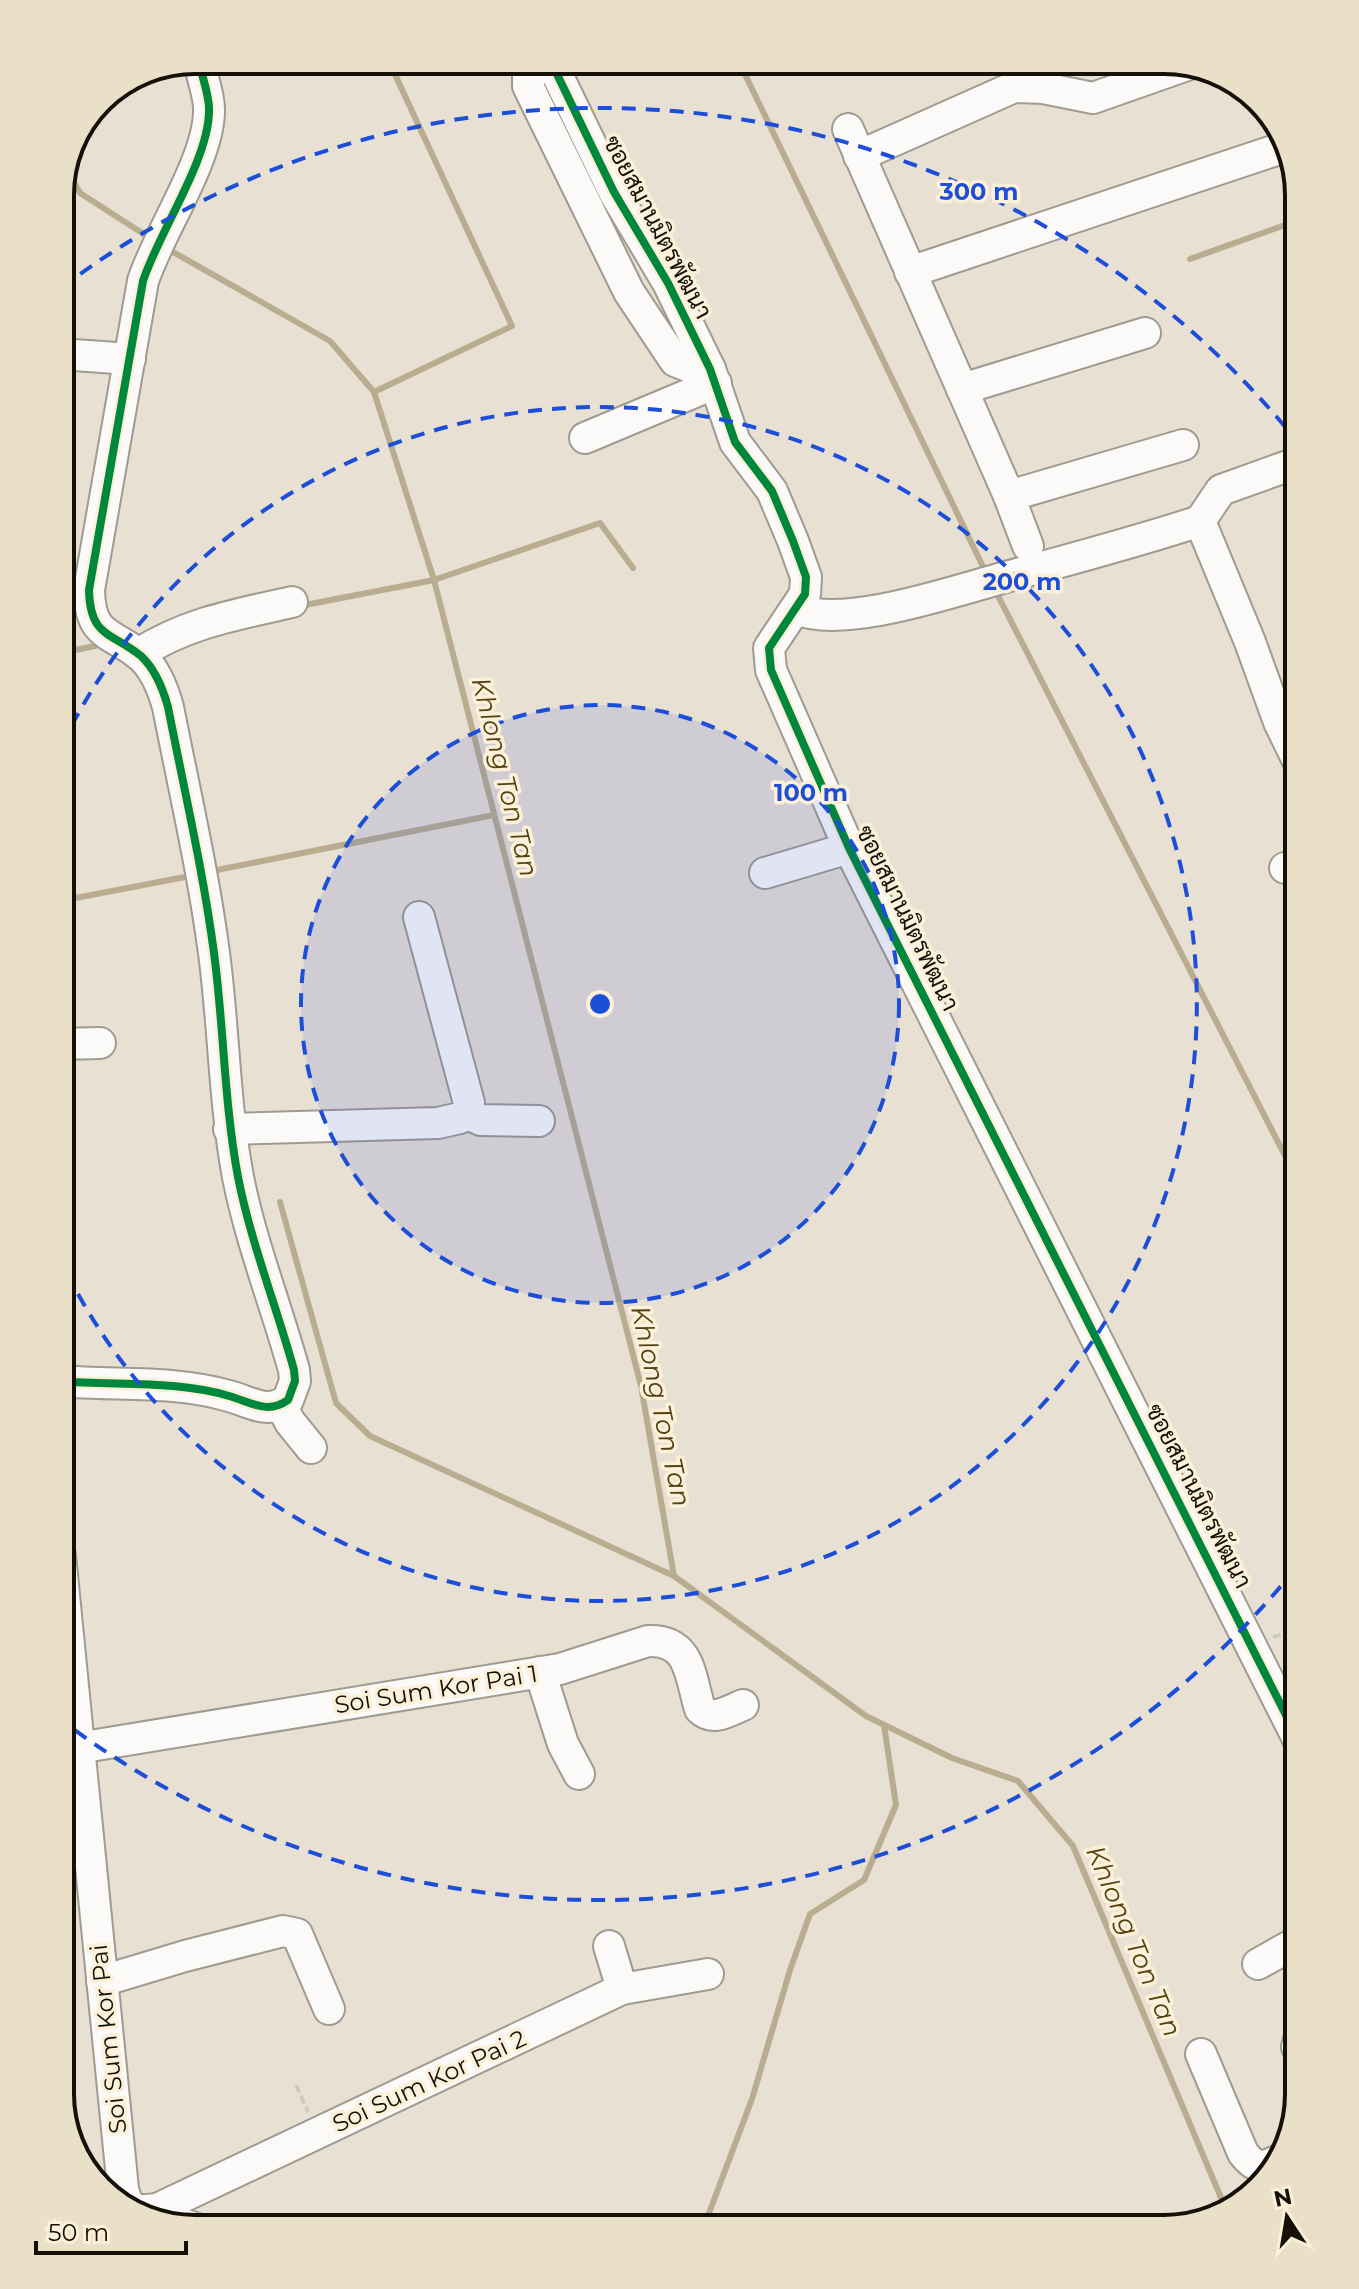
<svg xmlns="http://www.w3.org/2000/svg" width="1359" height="2289" font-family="Montserrat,Sarabun,sans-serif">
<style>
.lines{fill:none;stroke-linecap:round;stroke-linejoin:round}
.stream{stroke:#baac8f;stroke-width:6}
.minor-casing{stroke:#a09b90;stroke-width:34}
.path{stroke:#cccac5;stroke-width:4;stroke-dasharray:8 4;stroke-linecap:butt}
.minor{stroke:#fbfaf8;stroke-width:30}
.cycleway-casing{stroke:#fcf1d8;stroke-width:13}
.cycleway{stroke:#00873e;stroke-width:8}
.ring{fill:none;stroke:#1d4ed8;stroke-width:4;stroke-dasharray:14 10}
.labels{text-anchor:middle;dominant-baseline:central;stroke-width:7;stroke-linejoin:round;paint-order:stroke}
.street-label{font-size:24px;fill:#151109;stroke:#fcf1d8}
.water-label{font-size:26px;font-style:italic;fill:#544214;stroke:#fcf1d8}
.rim{fill:none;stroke:#151109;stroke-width:4}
.centre{fill:#1d4ed8;stroke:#fcf1d8;stroke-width:4}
.ring-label{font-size:24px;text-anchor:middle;font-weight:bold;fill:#1d4ed8;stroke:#fcf1d8;stroke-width:7;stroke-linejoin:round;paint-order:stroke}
</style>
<rect width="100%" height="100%" fill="#e7e0d3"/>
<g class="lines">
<g class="stream">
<polyline points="740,64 987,575"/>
<polyline points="392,68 512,326 374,392 434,580 641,1386 674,1576 866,1716 952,1758 1018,1781 1073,1846 1227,2212"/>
<polyline points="68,171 80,193 153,240"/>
<polyline points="166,248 330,341 374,392"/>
<polyline points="1190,259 1299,220"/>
<polyline points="994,588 1299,1183"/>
<polyline points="300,606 434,580 600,523 633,568"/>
<polyline points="60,653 95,646"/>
<polyline points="217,870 494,815"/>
<polyline points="60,901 185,877"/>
<polyline points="280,1202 336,1403 370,1436 674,1576"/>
<polyline points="703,2229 752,2099 790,1970 810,1914 864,1880 896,1805 884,1725"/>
</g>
<g class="minor-casing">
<g id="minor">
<polyline points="543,66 528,76 528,86 629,292 675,361 690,367 710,369"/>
<polyline points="553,66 614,192 668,283 710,369 735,442 772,491 793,541 806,577 805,594 769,648 771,670 849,848 1299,1741"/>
<polyline points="848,129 1009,496 1028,546"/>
<polyline points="859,156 1014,87 1043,88 1093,98 1187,65"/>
<polyline points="910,272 1288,146"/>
<polyline points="60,354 130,359"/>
<polyline points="962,389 1145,333"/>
<polyline points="585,438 716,383"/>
<polyline points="1009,496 1183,445"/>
<polyline points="1200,521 1221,490 1299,462"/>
<path d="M797,609C843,630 957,590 1006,577C1071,559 1136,542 1200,521L1250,642L1279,722L1299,763"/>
<path d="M138,654C189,622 235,615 292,602"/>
<polyline points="1285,868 1299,864"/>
<polyline points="765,873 849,848"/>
<polyline points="60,1044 100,1043"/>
<polyline points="467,1114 481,1120 539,1121"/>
<polyline points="229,1129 438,1123 460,1118 467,1114 469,1103 419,917"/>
<path d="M60,1381C117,1386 174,1380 229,1396C251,1402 267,1415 288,1400L295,1381L294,1370C276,1305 251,1243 238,1177C224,1102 224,1028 214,953C203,870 184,789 168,707C163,689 155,669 141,656C112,632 90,638 89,590L143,281C159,232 208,161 209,112C210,99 204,83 201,70"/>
<polyline points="281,1405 290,1422 311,1448"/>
<path d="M60,1555L123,2189C129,2212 135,2211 157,2209L622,1989L708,1974"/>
<polyline points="540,1672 563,1744 579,1774"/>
<path d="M78,1748L560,1669L648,1641C691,1639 690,1677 700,1709C713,1722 728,1711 743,1705"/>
<polyline points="609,1946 622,1989"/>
<polyline points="1258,1964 1299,1941"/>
<polyline points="102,1981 185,1956 283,1931 297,1934 329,2009"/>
<polyline points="1299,2051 1297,2047 1299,2039"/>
<path d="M1201,2054L1243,2153C1255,2169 1262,2168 1279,2160"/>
<polyline points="157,2209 169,2219 197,2229"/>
</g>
</g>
<g class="path">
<polyline points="1273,1637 1299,1629"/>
<polyline points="296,2085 308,2112"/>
</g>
<use href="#minor" class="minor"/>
<g class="cycleway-casing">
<g id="cycleway">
<polyline points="553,66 614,192 668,283 710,369 735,442 772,491 793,541 806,577 805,594 769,648 771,670 849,848 1299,1741"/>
<path d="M60,1381C117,1386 174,1380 229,1396C251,1402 267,1415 288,1400L295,1381L294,1370C276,1305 251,1243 238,1177C224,1102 224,1028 214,953C203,870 184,789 168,707C163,689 155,669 141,656C112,632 90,638 89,590L143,281C159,232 208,161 209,112C210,99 204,83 201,70"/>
</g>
</g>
<use href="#cycleway" class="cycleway"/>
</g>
<circle cx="600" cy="1004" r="299" fill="#1d4ed8" fill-opacity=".12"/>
<g class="ring">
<circle cx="600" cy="1004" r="299"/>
<path d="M61 747A597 597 0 1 1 61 1261"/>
<path d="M1296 1568A896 896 0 0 1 61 1720M61 288A896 896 0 0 1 1296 440"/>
</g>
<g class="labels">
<g class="street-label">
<text transform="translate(658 227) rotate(62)">ซอยสมานมิตรพัฒนา</text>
<text transform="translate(908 918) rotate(64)">ซอยสมานมิตรพัฒนา</text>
<text transform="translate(1199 1496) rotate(63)">ซอยสมานมิตรพัฒนา</text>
<text transform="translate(436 1689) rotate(-9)">Soi Sum Kor Pai 1</text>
<text transform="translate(108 2039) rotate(-96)">Soi Sum Kor Pai</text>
<text transform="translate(429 2081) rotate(-25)">Soi Sum Kor Pai 2</text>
</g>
<g class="water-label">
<text transform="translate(505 777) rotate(76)">Khlong Ton Tan</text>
<text transform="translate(661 1406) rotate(78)">Khlong Ton Tan</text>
<text transform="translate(1134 1941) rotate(67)">Khlong Ton Tan</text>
</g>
</g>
<path d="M0 0H1359V2289H0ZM195 74H1164A121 121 0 0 1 1285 195V2094A121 121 0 0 1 1164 2215H195A121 121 0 0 1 74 2094V195A121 121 0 0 1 195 74Z" fill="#eadfc7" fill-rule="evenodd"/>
<path class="rim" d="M195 74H1164A121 121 0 0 1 1285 195V2094A121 121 0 0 1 1164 2215H195A121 121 0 0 1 74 2094V195A121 121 0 0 1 195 74Z"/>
<circle cx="600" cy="1004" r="12" class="centre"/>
<g class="ring-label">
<text x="979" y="200">300 m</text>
<text x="1022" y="590">200 m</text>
<text x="811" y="801">100 m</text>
</g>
<g transform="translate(1287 2217) rotate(348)" stroke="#fcf1d8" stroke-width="6" paint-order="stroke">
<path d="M0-6L14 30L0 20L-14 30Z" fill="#151109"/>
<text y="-12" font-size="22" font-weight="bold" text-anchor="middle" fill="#151109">N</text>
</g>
<path d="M36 2241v12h150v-12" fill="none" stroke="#151109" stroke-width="4"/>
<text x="48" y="2241" font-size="24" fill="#151109" stroke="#fcf1d8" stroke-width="6" paint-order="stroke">50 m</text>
</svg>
